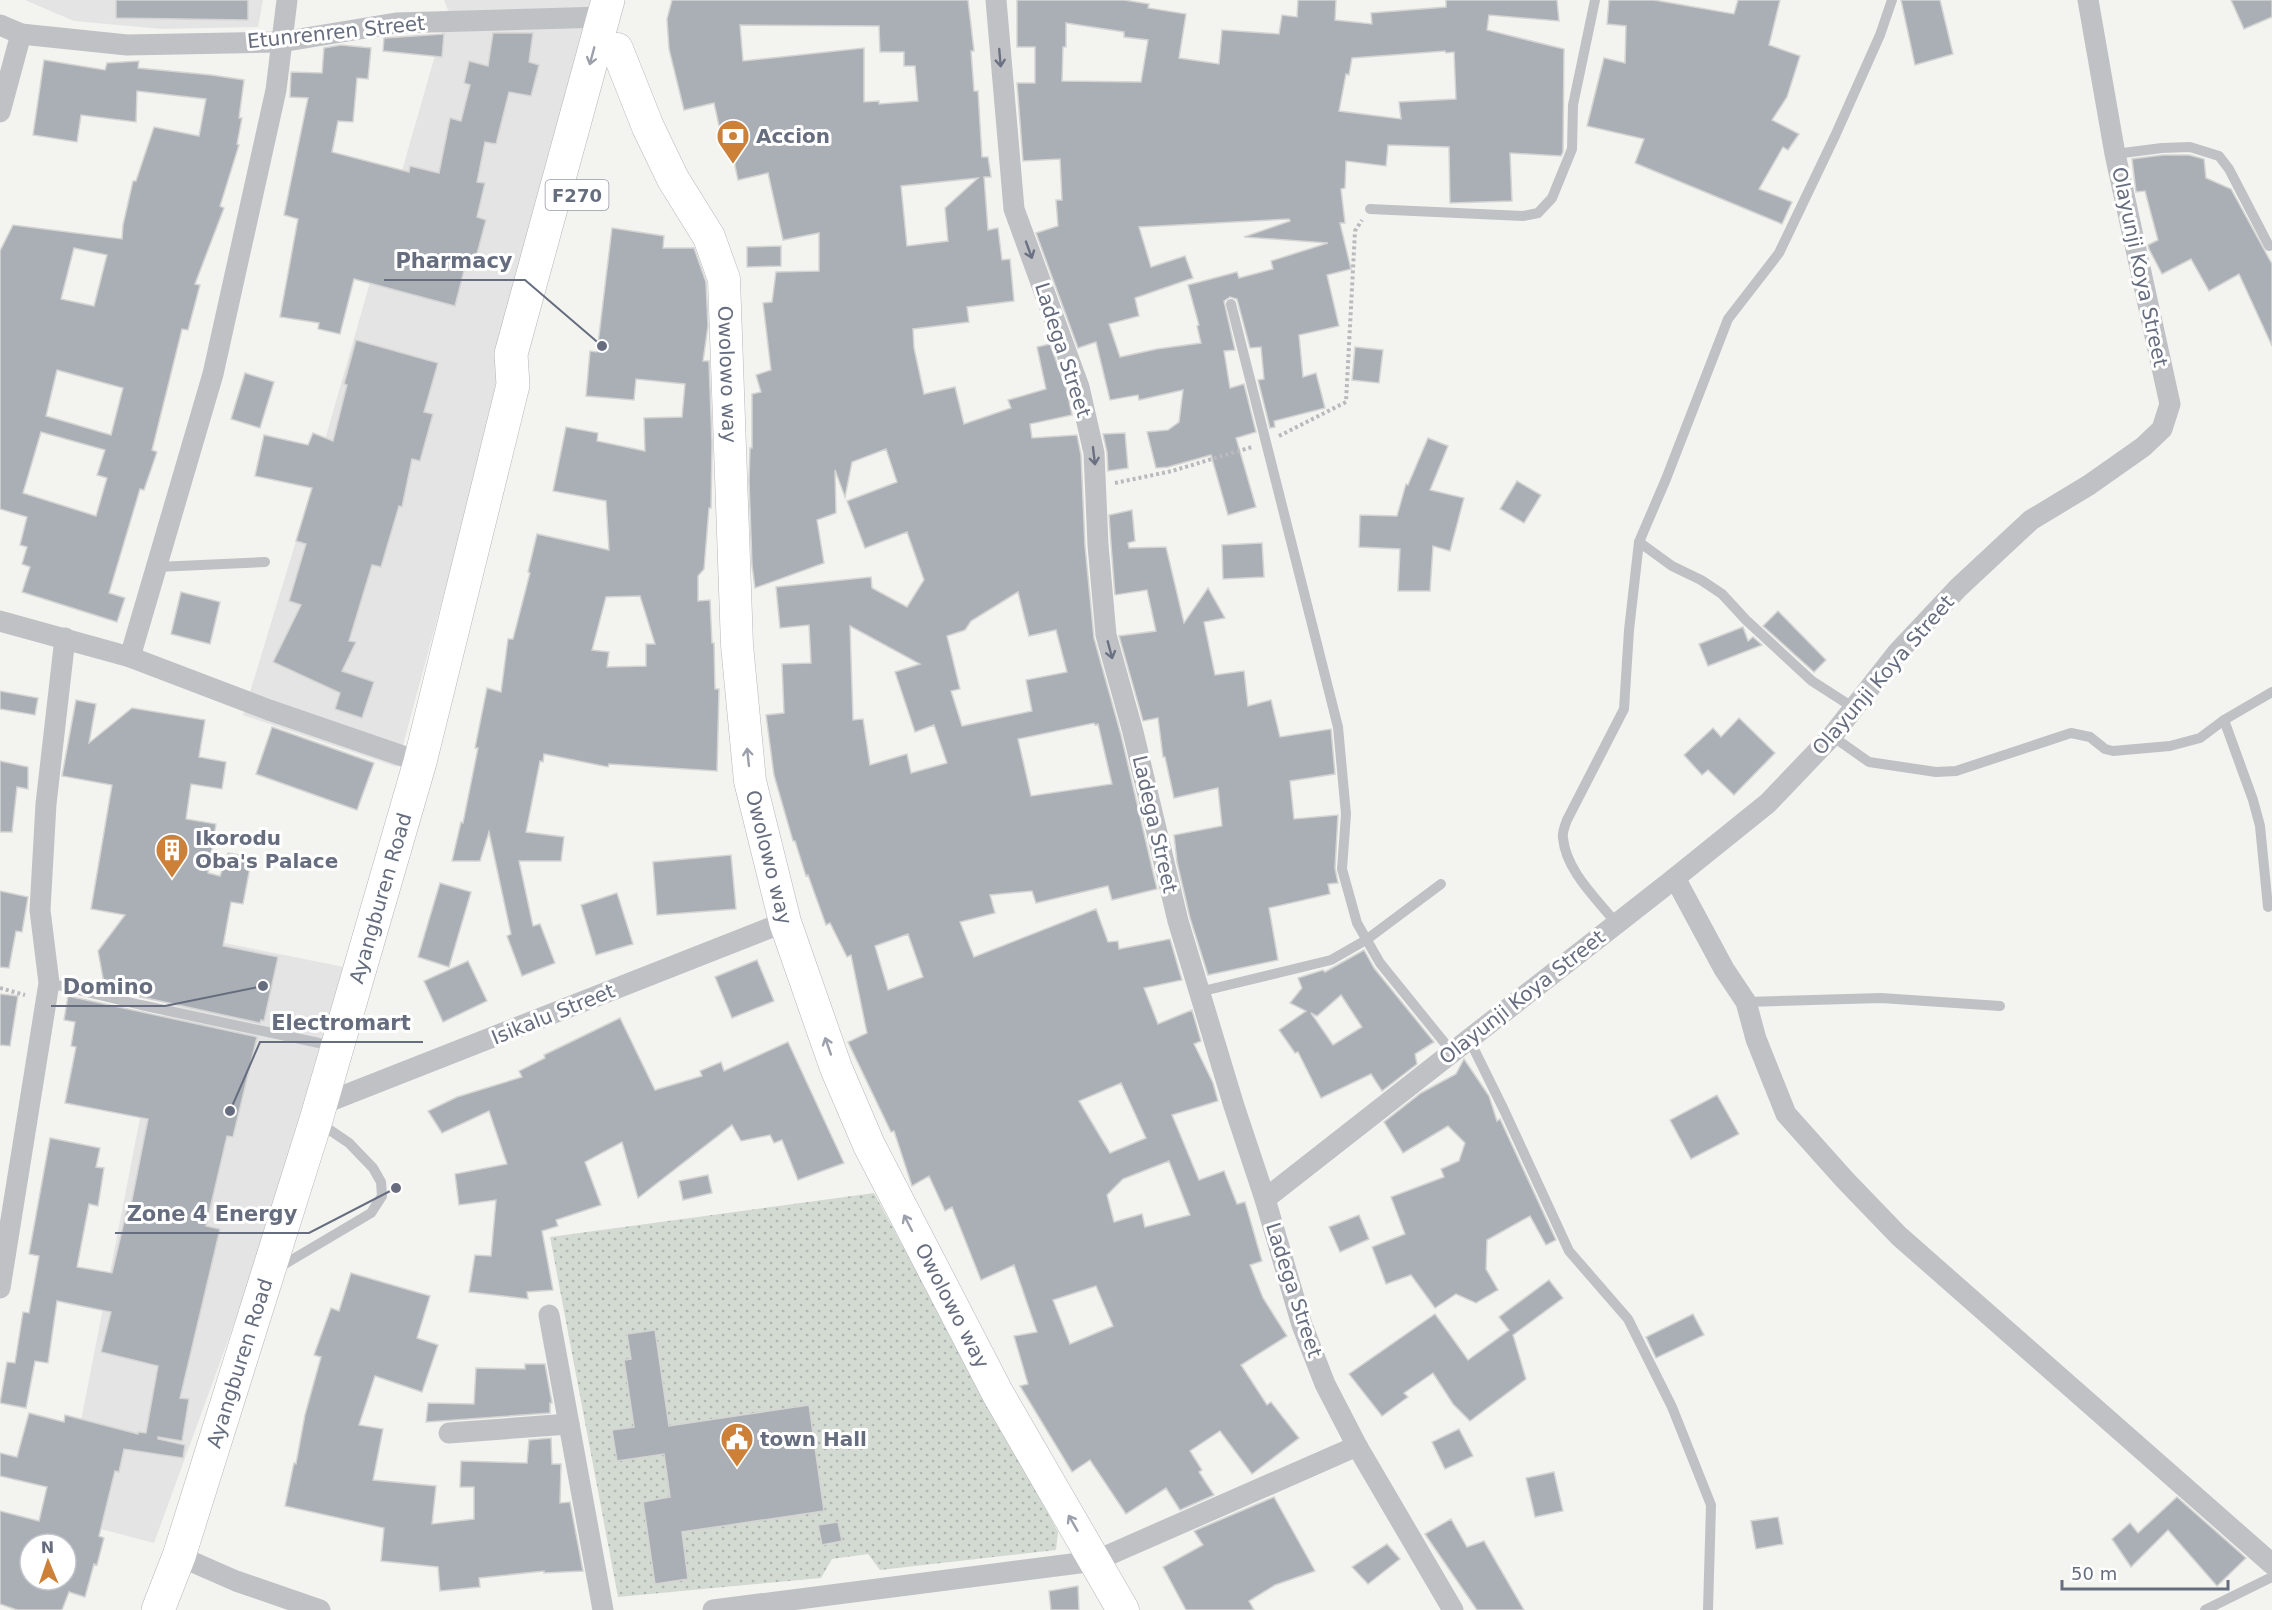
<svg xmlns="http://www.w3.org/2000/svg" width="2272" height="1610" font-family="'DejaVu Sans',sans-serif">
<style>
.built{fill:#e4e4e4}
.grass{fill:url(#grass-dots)}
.building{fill:#aaaeb5;stroke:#d4d5d3;stroke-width:1.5;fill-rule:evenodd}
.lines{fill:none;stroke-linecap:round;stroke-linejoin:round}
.secondary-casing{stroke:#b4b6bc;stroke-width:33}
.primary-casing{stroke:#b3b5b9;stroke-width:34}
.path{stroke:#b9babd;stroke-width:4;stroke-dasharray:3 3;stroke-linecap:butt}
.lane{stroke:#c0c1c5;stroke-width:10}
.street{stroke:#c0c1c5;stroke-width:21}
.secondary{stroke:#fff;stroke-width:32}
.primary{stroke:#fff;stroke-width:33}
.oneway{stroke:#9ca0ab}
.oneway2{stroke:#6a7182}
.labels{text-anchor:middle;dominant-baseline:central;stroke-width:6;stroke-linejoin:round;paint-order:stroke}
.shield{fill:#fff;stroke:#9499a5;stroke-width:1.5}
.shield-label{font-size:18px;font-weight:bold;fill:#666d7e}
.street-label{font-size:20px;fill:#666d7e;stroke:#fff}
.poi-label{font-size:20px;font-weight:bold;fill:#666d7e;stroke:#fff;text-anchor:start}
.leader{fill:none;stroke:#666d7e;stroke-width:2}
.callout-dot{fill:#666d7e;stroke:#fff;stroke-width:2}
.callout-label{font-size:21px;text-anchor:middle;font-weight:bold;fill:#666d7e;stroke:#fff;stroke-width:6;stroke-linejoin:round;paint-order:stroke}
</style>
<defs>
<pattern id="grass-dots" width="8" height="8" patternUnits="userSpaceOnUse" patternTransform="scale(1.5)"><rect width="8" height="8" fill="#d3dad2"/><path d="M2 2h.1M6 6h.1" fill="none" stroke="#afb5b0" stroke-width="1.8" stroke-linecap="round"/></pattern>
</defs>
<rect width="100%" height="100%" fill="#f3f4f0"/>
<g class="built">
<polygon points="25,0 263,0 258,27 162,29 74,21"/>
<polygon points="444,0 605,0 397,767 243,715 296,541 448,10"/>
<polygon points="185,935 344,967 288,1176 154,1543 78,1523 72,1467 150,1067"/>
</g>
<polygon class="grass" points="874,1193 1058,1532 1056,1550 880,1570 868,1554 832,1559 821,1578 618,1597 550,1237"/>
<g class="building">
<polygon points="116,0 248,0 248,20 116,18"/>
<path d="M672,0H968L974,51H971L974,91H978L982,157H988L991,177H984L988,230L998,228L1002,260L1010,259L1014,301L967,307L969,322L913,329L914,348L924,394L955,387L964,424L1011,408L1008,400L1046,389L1037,347L1050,344L1067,391L1072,415L1030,424L1032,438L1077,435L1081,455L1085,546L1094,638L1121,735L1157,889L1112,900L1108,886L1036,903L1032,891L990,895L995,913L960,922L974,957L1096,909L1108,942L1118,941L1119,949L1170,939L1182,980L1144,988L1158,1024L1192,1010L1201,1041L1194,1044L1213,1083L1218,1101L1172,1115L1199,1180L1224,1171L1237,1204L1245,1202L1262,1261L1250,1265L1263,1298L1287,1336L1241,1365L1267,1405L1271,1402L1299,1438L1252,1474L1220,1431L1190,1451L1202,1470L1199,1472L1214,1495L1180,1510L1166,1488L1126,1514L1090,1460L1072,1472L1020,1386L1028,1384L1014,1336L1037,1332L1014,1265L981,1280L952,1207L945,1211L929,1176L912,1186L894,1131L891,1132L848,1042L867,1033L851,955L847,957L830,923L826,925L808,875L806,876L795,841H793L774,775L766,715L784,713L782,664L811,663L809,625L780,628L776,587L871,577L872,588L907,607L924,580L907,532L865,548L847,501L897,482L886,449L852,462L845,497L835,470L836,513L817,520L824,563L755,588L752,565L749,481L750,448H752V394L761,392L756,375L771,370L763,303L772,302L776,272L819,271V233L783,240L768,173L738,180L730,142L723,144L714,103L684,110L669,49L667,19ZM740,25L879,26L880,52H904V66H915L918,101L879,104V101L864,102V48L743,61ZM978,178L945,208L948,241L907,246L901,186ZM1018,592L1029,636L1056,630L1067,672L1026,680L1032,711L962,726L951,691L960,689L947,636L965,630L971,621ZM850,626L920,664L895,672L915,732L934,725L947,763L911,773L907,754L870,765L863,719L853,720ZM1094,723L1095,725L1098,724L1112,784L1031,796L1018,739ZM908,934L923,977L888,990L875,946ZM1121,1083L1146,1138L1110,1153L1079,1101ZM1169,1161L1190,1215L1145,1227L1142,1214L1114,1222L1107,1195L1123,1179ZM1096,1286L1113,1326L1070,1344L1053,1300Z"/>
<path d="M1017,0H1124L1149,4L1148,8L1186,14L1179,58L1219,64L1222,30L1279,34L1282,15L1297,17L1298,0H1336L1335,20L1372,24L1371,13L1446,7V0H1557L1559,21L1489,15L1487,30L1564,49L1563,152L1561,156L1510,153L1512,201L1450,203L1449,147L1388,145L1386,166L1346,161L1345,188L1341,189L1345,223H1340L1351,269L1327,275L1339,326L1299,335L1303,377L1316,373L1325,408L1274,421L1275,427L1270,428L1258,380L1264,379L1261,347L1250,348L1237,299L1230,297L1224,301L1235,350L1224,351L1230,388L1244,384L1256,432L1236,438L1256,507L1228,515L1211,455L1168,467L1156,468L1147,432L1168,430L1179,422L1183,390L1139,400L1138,395L1110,400L1096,342L1078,348L1036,233L1058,226L1056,200H1062L1060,159L1023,161L1017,83H1035V47H1017ZM1066,23L1124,32V37L1148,40L1141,82L1062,81L1063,47H1066ZM1445,51L1446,53L1454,52L1456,99L1399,102L1401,119L1339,111L1346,74L1349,75L1352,58ZM1289,219L1290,221L1244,237L1328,243L1271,261L1273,269L1239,278L1237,272L1188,285L1199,325L1197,326L1201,343L1157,349L1120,357L1109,324L1139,316L1135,298L1193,278L1185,256L1151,267L1139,227Z"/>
<polygon points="1609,0 1654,0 1734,14 1738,0 1780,0 1769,45 1800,56 1787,97 1772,120 1799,134 1788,150 1783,147 1759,189 1792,202 1782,224 1635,163 1644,139 1587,126 1604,58 1625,63 1626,26 1607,24"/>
<polygon points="1901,0 1940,0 1953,54 1915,65"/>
<polygon points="2231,0 2272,0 2272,17 2244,29"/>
<polygon points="493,33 533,33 529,62 539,65 531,96 509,92 496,144 485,142 477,182 485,183 477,217 486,220 474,265 466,263 455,306 354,279 340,334 318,329 319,323 280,317 298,219 284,215 308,98 290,97 291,72 322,73 324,48 341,45 371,48 368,79 357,78 353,122 338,121 332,152 409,172 410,166 439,173 450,118 461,121 470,85 464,83 469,61 488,66"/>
<polygon points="444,34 442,57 383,51 384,38"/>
<path d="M44,60L105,70L107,63L139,61L138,68L211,75L244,80L239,118H242L237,144L239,145L220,206L224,208L195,284L200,285L188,330L182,329L152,450L157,452L144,490L140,489L109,593L125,598L117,622L22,592L30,567L22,564L27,547L20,545L27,517L0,509V251L13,225L122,239L123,225L133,181H136L154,127L199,136L206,99L137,91L136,122L81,115L77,142L33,135ZM74,248L107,255L94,306L61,299ZM57,370L123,388L111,435L46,416ZM41,432L105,450L97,475L107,478L96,516L23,493Z"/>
<polygon points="2163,155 2189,155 2204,159 2206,178 2231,189 2272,264 2272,346 2239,274 2209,291 2191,259 2162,274 2149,249 2148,245 2158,240 2145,191 2136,192 2132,159"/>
<path d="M612,228L664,236L663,248H694L706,282L708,326L703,361H709L712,444L711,508H709L704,569L698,576V601L710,600L712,643H714L715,689H719L717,771L609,764L608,767L544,754L543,762L540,761L526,832L564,837L561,861H519L533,926L540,924L555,963L522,976L507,936L511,934L489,832L480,861H452L461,822L463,823L478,748H475L487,688L501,692L508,639H513L530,573L528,572L537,534L609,550L606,501L553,491L566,427L598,433L597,441L645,451L644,418L682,417L685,384L636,379L634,400L586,396L590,351L597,352ZM640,596L655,644H646V666L607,667L609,652L592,650L606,597Z"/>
<polygon points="781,246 781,266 747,267 747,247"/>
<polygon points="356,340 438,363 424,412 433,414 420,461 412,459 402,507 399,506 381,567 372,565 349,641 356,642 342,671 374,682 362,718 335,709 340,693 273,662 301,605 289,601 306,544 296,541 312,488 255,476 264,435 308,445 313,433 333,441 347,385 344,384"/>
<polygon points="1355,347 1383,350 1379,383 1352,380"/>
<polygon points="245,373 274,382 260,428 231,419"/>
<polygon points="1125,433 1128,468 1108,471 1107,452 1103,434"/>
<polygon points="1428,438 1448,446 1430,490 1464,498 1450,551 1433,546 1430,591 1398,591 1400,549 1359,547 1360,515 1397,516 1406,484 1408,485"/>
<polygon points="1517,481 1541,495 1524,523 1500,509"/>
<polygon points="1132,510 1135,541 1128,543 1129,548 1166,547 1184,623 1208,588 1225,618 1204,622 1215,675 1244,671 1248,706 1271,700 1280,737 1331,729 1335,774 1290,781 1294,819 1338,815 1335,868 1338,883 1328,884 1330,894 1269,908 1278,960 1208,975 1190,918 1177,862 1174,835 1222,826 1218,788 1174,798 1165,757 1163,757 1158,718 1143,721 1119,636 1156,631 1147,590 1115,595 1111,544 1109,515"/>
<polygon points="1262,543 1264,577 1223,579 1222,545"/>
<polygon points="181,592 220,602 210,644 171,634"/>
<polygon points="1778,611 1826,660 1814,672 1763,626"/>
<polygon points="1743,627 1748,641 1753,637 1762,645 1708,666 1699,644"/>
<polygon points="0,691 38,698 35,715 0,709"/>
<polygon points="76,700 96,704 89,743 132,708 205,720 199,757 226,762 222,789 191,784 186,819 216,824 208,873 220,876 228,853 252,857 243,904 231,902 223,946 278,957 264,1021 261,1020 260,1023 105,989 98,951 125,915 91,909 112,785 62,776"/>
<polygon points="1739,718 1775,753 1734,795 1708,770 1702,775 1684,755 1713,728 1721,737"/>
<polygon points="272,727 374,763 357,810 256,774"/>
<polygon points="0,761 28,767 28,789 17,787 12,832 0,832"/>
<polygon points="731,855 736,909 657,915 653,862"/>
<polygon points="440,883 471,892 449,967 418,957"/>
<polygon points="0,891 28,897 22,932 16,931 9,968 0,967"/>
<polygon points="617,893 633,944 596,955 581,905"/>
<path d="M1364,950L1374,968L1434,1042L1415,1054L1417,1064L1382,1091L1371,1074L1321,1098L1298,1052L1295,1053L1279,1030L1306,1011L1290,1003L1302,988L1298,978L1323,970L1325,972ZM1341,995L1362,1027L1333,1045L1311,1013L1317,1016Z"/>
<polygon points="757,960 774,1001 732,1018 715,977"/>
<polygon points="468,961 487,1001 443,1022 424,981"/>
<polygon points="0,994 18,996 10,1046 0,1045"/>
<path d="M68,996L257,1037L233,1137L227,1136L206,1226L220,1229L180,1398L189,1399L182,1441L158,1437V1439L185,1445L183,1458L124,1449L119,1472L115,1471L99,1536L104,1538L97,1565L94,1564L85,1597L69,1592L62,1610H17L0,1604V1511L39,1521L47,1487L0,1476V1453L17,1457L29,1413L64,1422L65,1415L138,1434V1432L146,1433L158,1366L101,1352L111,1312L57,1301L48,1363L35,1361L26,1408L0,1403L7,1362L15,1363L23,1312L29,1313L39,1256L29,1254L50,1138L100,1148L96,1167L104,1168L98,1206L89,1204L77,1267L112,1273L127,1209L130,1210L148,1119L65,1103L76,1047L71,1046L75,1022L64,1020ZM30,1544H66V1580H30Z"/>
<polygon points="620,1018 655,1090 702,1076 700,1071 721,1062 724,1071 788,1042 844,1163 798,1180 782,1140 774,1143 770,1135 741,1141 732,1125 638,1198 622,1142 585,1162 601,1205 556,1220 558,1226 542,1231 553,1290 527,1292 528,1299 469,1292 475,1255 491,1256 496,1200 459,1205 455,1174 507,1164 489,1111 442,1133 428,1111 457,1097 522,1077 519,1071 545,1058 544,1055"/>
<polygon points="1464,1059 1489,1096 1497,1121 1500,1119 1556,1240 1546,1245 1530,1216 1487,1240 1486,1269 1498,1290 1476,1303 1456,1294 1435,1308 1411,1275 1386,1284 1372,1247 1405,1234 1391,1197 1444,1177 1441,1169 1459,1161 1465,1143 1448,1126 1403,1153 1384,1122 1421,1093 1456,1074"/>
<polygon points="1717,1095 1739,1134 1691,1159 1670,1120"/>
<polygon points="708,1175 712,1193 683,1200 679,1181"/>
<polygon points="1359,1215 1369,1239 1340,1252 1329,1227"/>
<polygon points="351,1273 430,1296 417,1338 438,1345 422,1392 375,1376 359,1425 383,1429 373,1480 436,1486 432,1524 474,1519 474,1487 460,1487 461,1461 527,1463 529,1440 551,1438 552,1464 561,1464 560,1503 570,1502 583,1571 544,1573 544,1571 479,1578 480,1587 440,1591 438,1567 381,1561 384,1528 285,1506 294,1463 296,1464 305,1415 321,1357 314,1355 331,1308 339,1311"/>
<polygon points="1549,1280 1563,1298 1513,1335 1526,1379 1470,1421 1453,1404 1433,1373 1404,1393 1408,1397 1382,1416 1349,1374 1435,1314 1468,1360 1509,1330 1499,1317"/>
<polygon points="1693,1314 1704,1335 1656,1358 1646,1337"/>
<polygon points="655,1330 669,1426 809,1405 824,1511 682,1532 688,1579 655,1584 643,1502 670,1497 664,1454 617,1461 612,1430 634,1427 624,1360 631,1359 627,1334"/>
<polygon points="525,1364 545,1364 552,1403 550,1403 550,1413 426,1422 428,1403 474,1404 476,1368 525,1369"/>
<polygon points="1459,1429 1473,1456 1445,1469 1432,1442"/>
<polygon points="1554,1472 1563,1511 1535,1517 1526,1478"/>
<polygon points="1274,1497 1315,1571 1275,1585 1249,1601 1254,1610 1186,1610 1163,1567 1203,1545 1194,1531"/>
<polygon points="2177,1497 2246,1558 2217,1586 2168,1530 2131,1567 2112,1539 2130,1523 2138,1533"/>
<polygon points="1778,1517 1783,1544 1756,1549 1751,1521"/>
<polygon points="1451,1519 1467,1547 1484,1541 1524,1610 1477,1610 1425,1534"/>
<polygon points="838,1522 842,1541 822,1545 818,1525"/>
<polygon points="1387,1544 1400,1559 1368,1584 1352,1567"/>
<polygon points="1078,1586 1079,1610 1051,1610 1049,1591"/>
</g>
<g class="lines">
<g class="secondary-casing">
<g id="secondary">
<path id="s1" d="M617,49L648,127L673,179L709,237L724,279L737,645L750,781L785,922L836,1068L869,1145L998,1394L1123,1610"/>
</g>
</g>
<g class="primary-casing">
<g id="primary">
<path id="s2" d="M158,1610L179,1556L316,1120L420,762L513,385L511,354L608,0"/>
</g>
</g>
<g class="path">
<polyline points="1279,436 1346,402 1355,231 1362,220"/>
<polyline points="1115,483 1172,471 1252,447"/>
<polyline points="0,988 25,995"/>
</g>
<g class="lane">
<polyline points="2115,154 2162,148 2190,147 2219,156 2229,169 2269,246"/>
<polyline points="1370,209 1523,216 1538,213 1552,198 1572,149 1573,105 1595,0"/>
<polyline points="1231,304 1338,727 1346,814 1342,869 1357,923 1380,963 1452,1052"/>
<polyline points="1639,542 1672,566 1701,580 1722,594 1746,620 1812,681 1854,708"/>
<polyline points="157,567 265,562"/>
<polyline points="2224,720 2253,800 2260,826 2268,907"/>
<polyline points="1832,736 1869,762 1936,772 1956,771 2071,733 2090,737 2105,749 2113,751 2170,746 2200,738 2224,720 2272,692"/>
<path d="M1616,923C1597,899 1566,871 1563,838C1562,833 1565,825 1567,820L1624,709L1629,630L1639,542L1666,479L1728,319L1779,253L1835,136L1880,35L1892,0"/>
<polyline points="49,983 141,1005 333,1046"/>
<polyline points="1199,992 1331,960 1366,940 1441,884"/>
<polyline points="1746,1002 1881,998 2000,1006"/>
<polyline points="1469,1039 1504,1110 1569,1251 1628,1319 1672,1407 1711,1505 1708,1610"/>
<polyline points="278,1268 371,1213 382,1196 381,1182 373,1168 349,1143 318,1122"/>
<polyline points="2205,1610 2272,1577"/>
</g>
<g class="street">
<polyline points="996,0 1014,209 1079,387 1094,453 1098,545 1106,635 1133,732 1178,921 1234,1106 1265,1199 1302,1325 1325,1384 1357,1446 1453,1610"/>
<polyline points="0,25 21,34 127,45 281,42 396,23 603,17"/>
<polyline points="0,112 21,34"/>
<polyline points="0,621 130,657 269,710 420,762"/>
<polyline points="130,657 213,374 276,90 287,0"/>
<polyline points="1675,878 1724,969 1746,1002 1756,1039 1786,1114 1845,1180 1899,1236 2272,1564"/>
<polyline points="320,1105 785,922"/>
<polyline points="1265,1199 1675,878 1768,803 1832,736 1897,653 1958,588 2031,520 2089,485 2143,447 2162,429 2170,404 2115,154 2088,0"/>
<polyline points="0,1288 49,983 40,910 46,804 65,638"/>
<polyline points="549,1315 603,1610"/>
<polyline points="449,1433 569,1424"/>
<polyline points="179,1556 236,1581 320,1610"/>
<polyline points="713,1610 1095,1561 1357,1446"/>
</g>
<use href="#secondary" class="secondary"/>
<use href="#primary" class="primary"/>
</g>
<defs><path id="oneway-shaft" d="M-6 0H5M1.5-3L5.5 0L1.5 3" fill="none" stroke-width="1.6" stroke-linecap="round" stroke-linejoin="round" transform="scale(1.5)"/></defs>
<g class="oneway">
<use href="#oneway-shaft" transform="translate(592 56) rotate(105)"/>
<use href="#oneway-shaft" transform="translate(748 757) rotate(-96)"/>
<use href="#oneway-shaft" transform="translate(828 1046) rotate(-109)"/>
<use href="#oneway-shaft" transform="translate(908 1223) rotate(-117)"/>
<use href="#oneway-shaft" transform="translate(1073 1523) rotate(-120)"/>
</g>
<g class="oneway2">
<use href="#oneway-shaft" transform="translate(1000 58) rotate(85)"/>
<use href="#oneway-shaft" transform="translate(1029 250) rotate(70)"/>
<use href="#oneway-shaft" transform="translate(1094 456) rotate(83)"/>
<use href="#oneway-shaft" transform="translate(1110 650) rotate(75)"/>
</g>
<defs>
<g id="bank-pin" transform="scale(1.725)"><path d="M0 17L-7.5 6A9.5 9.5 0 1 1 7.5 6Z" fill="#cc8038" stroke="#fff"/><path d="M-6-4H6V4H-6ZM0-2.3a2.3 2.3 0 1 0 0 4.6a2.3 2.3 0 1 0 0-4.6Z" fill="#fff"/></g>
<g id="building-pin" transform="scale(1.725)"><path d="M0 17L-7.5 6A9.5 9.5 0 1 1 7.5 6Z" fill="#cc8038" stroke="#fff"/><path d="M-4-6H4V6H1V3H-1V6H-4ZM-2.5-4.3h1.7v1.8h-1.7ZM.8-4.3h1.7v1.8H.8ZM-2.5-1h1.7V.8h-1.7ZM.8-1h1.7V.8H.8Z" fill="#fff"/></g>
<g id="civic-pin" transform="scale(1.725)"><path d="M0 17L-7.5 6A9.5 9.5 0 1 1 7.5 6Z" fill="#cc8038" stroke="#fff"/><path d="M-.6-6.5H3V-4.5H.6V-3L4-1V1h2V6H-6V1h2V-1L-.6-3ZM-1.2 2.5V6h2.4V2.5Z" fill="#fff"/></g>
</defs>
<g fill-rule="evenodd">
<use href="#bank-pin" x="733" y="136"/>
<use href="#building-pin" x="172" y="850"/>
<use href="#civic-pin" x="737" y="1439"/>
</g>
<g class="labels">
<rect class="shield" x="545.5" y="180" width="63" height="30" rx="4.5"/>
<g class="shield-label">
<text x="577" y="195">F270</text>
</g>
<g class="street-label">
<text transform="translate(336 32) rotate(-6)">Etunrenren Street</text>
<text transform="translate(2140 267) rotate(78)">Olayunji Koya Street</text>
<text transform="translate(1063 350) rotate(72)">Ladega Street</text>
<text stroke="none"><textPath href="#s1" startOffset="350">Owolowo way</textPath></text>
<text transform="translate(1883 675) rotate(-49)">Olayunji Koya Street</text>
<text transform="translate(1155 824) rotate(77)">Ladega Street</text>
<text stroke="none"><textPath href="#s1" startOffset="836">Owolowo way</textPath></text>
<text stroke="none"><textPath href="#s2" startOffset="746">Ayangburen Road</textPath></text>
<text transform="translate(1522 997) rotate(-38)">Olayunji Koya Street</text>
<text transform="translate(553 1014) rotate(-22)">Isikalu Street</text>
<text transform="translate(1294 1290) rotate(72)">Ladega Street</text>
<text stroke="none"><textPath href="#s1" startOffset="1322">Owolowo way</textPath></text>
<text stroke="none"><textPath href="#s2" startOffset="260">Ayangburen Road</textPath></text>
</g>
<g class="poi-label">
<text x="756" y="136">Accion</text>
<text x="195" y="838">Ikorodu<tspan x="195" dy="23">Oba's Palace</tspan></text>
<text x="760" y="1439">town Hall</text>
</g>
</g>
<path class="leader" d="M602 346L525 280H384M263 986L165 1006H51M230 1111L260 1042H423M396 1188L309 1233H115"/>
<g class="callout-dot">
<circle cx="602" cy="346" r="6"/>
<circle cx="263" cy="986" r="6"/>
<circle cx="230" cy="1111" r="6"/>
<circle cx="396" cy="1188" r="6"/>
</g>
<g class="callout-label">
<text x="454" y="268">Pharmacy</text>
<text x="108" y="994">Domino</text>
<text x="341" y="1030">Electromart</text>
<text x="212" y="1221">Zone 4 Energy</text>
</g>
<g transform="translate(48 1562) rotate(358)"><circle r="28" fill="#ffffff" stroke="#c2c5cb" stroke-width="1.5"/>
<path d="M0-4.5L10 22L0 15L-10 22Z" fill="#cc8038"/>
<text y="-9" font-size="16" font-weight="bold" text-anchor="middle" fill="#666d7e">N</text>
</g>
<path d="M2062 1580v9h166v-9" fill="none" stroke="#666d7e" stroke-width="3"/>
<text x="2071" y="1580" font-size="18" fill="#666d7e" stroke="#ffffff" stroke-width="4.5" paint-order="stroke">50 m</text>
</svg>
